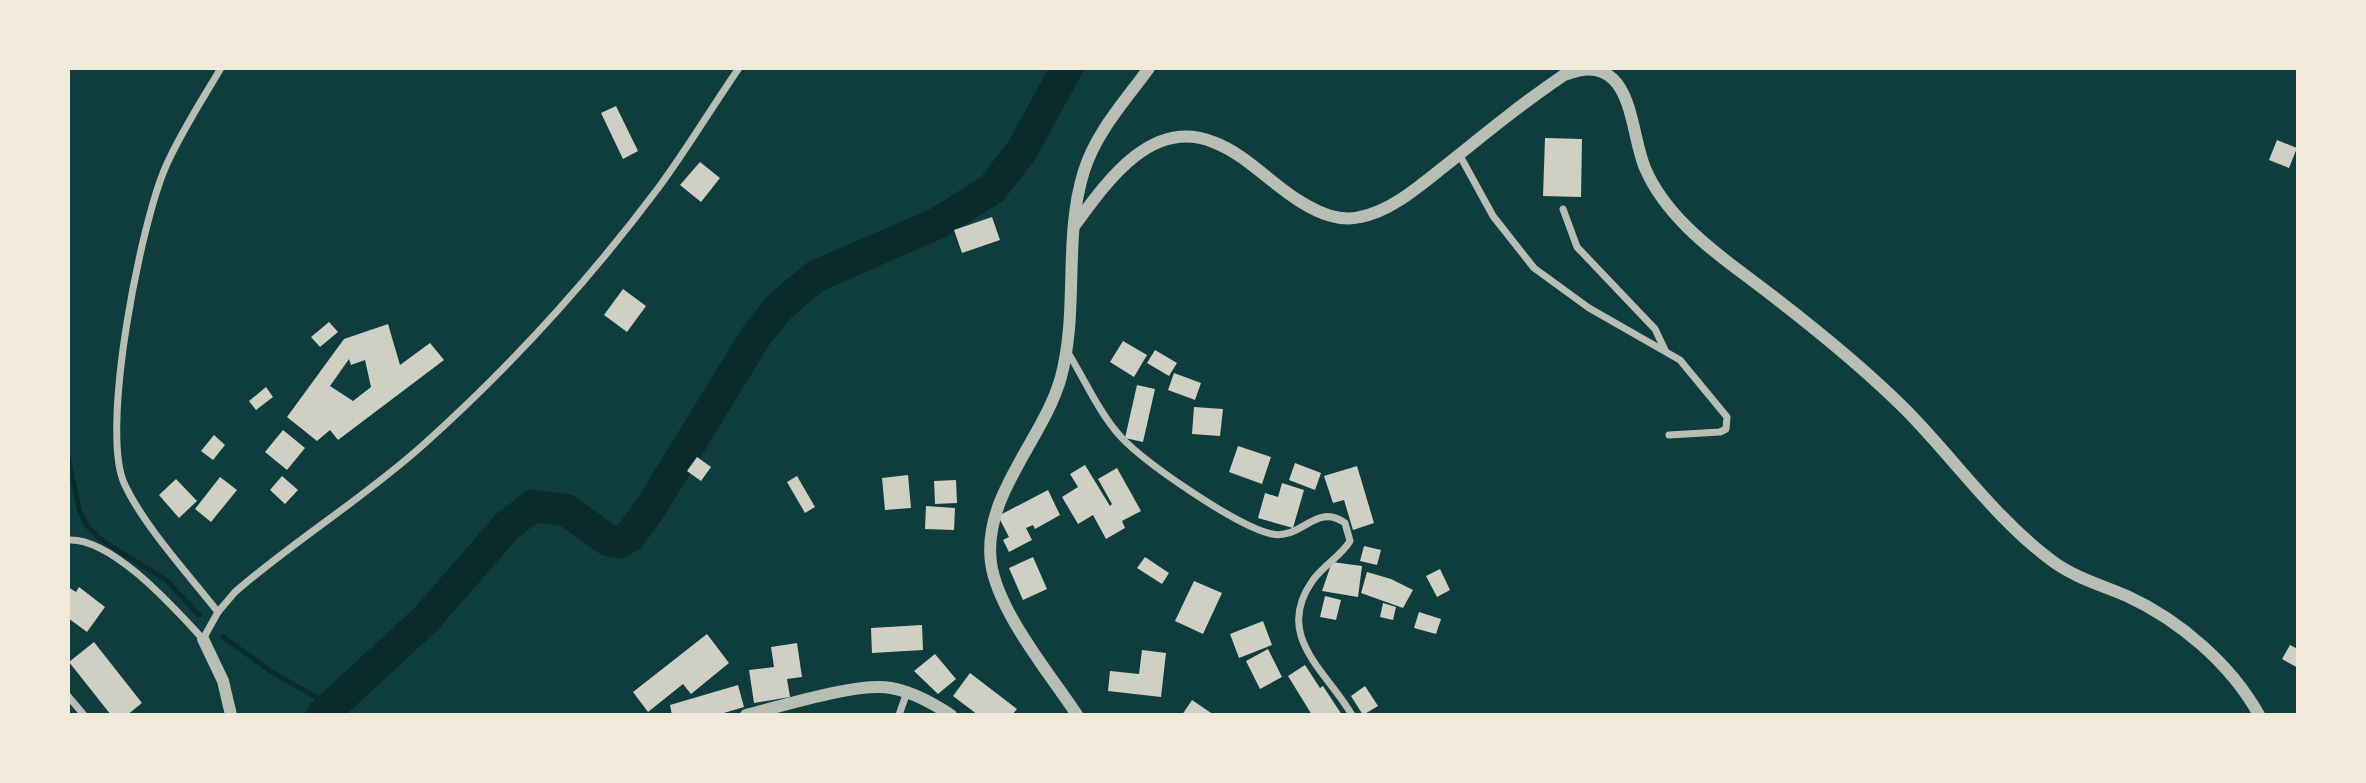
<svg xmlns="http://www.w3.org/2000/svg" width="2366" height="783" font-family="'Varela Round',sans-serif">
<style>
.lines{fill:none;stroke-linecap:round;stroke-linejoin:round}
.stream{stroke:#0a2a2b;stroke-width:5}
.river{stroke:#0a2a2b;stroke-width:32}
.building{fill:#cfcfc3;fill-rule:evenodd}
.minor{stroke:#b8beb3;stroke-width:7}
.tertiary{stroke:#b8beb3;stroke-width:12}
</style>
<rect width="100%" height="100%" fill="#0f3d3e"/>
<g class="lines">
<g class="stream">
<polyline points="68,457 80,512 87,526 100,539 167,581 199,615"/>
<polyline points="223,637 275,674 332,706"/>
</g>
<polyline class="river" points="322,715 426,619 507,526 533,506 566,510 608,540 620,542 630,536 651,507 756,336 779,307 816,276 938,223 992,189 1022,150 1067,68"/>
</g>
<g class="building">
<polygon points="616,106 638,151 623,159 601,113"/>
<polygon points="1545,138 1582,139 1581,197 1543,196"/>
<polygon points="2277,140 2297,148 2289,168 2269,160"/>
<polygon points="700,162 720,178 701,202 680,185"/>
<polygon points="992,217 1000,240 962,253 954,230"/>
<polygon points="623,289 646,306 627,332 604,315"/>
<polygon points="329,322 338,332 320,347 311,337"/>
<path d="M388,324L400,365L430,343L444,360L338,440L330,430L317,441L287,417L344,339ZM349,359L351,365L365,360L371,387L353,401L330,386Z"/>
<polygon points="1123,341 1147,355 1134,377 1110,362"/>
<polygon points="1155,350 1177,363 1169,376 1147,363"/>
<polygon points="1174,373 1201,383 1195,400 1168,390"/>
<polygon points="1137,385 1155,389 1143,442 1125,438"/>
<polygon points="266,387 273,397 256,410 249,401"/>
<polygon points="1194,407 1223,409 1220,436 1192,434"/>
<polygon points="283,430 305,448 287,470 265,452"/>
<polygon points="214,435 225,445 213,460 201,451"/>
<polygon points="1238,446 1271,457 1262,484 1229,472"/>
<polygon points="697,457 711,467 701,481 687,471"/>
<polygon points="1295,463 1321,473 1315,490 1289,480"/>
<polygon points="1085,465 1110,506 1112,504 1098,479 1117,468 1141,511 1122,521 1125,528 1106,539 1093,515 1078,524 1062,497 1078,487 1070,474"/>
<polygon points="1357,466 1374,523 1353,530 1344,500 1333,503 1324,476"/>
<polygon points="908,475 911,508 885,510 882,478"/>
<polygon points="282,476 298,490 285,504 270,490"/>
<polygon points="797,476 815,507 805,513 787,482"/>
<polygon points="220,477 237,490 211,522 195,509"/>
<polygon points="176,479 197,501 179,518 159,495"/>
<polygon points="956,480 957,503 935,504 934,481"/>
<polygon points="1282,483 1304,490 1293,528 1258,518 1265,493 1278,497"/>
<polygon points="1048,490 1060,515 1035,529 1033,525 1026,528 1032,540 1009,552 1003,540 1009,537 998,516"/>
<polygon points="926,506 955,508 954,530 925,529"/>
<polygon points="1364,546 1381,550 1377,565 1360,561"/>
<polygon points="1033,557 1047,589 1023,600 1009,568"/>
<polygon points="1145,557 1169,573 1162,584 1137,568"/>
<polygon points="1332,562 1362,566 1358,597 1322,591"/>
<polygon points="1440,569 1450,590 1437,597 1426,576"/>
<polygon points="1367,572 1391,579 1413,590 1403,608 1361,593"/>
<polygon points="1194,581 1222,593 1203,634 1175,621"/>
<polygon points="68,587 76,592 79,587 105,607 87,632 68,618"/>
<polygon points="1325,596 1341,600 1336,620 1320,617"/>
<polygon points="1383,603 1396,607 1393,620 1380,617"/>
<polygon points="1419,612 1441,619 1436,634 1414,628"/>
<polygon points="1263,621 1272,645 1239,658 1230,634"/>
<polygon points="922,625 923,650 872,653 871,628"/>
<polygon points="707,634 729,663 691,694 683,684 648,712 633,692"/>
<polygon points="94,642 142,703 127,715 111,715 69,662"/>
<polygon points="797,643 802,677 787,679 790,697 754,703 749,670 774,667 771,647"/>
<polygon points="2290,645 2298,649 2298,668 2282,659"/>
<polygon points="1268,649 1282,677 1260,689 1246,661"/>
<polygon points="1142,650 1166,653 1161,697 1108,691 1110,671 1139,674"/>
<polygon points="935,654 956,679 938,694 914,671"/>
<polygon points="1305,665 1320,688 1323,686 1342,715 1312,715 1288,676"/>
<polygon points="970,673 1017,709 1012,715 978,715 953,696"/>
<polygon points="738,685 744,707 717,715 672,715 670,705"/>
<polygon points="1365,686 1378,706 1363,715 1351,696"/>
<polygon points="1192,700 1214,715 1182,715"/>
</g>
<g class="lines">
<g class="minor">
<polyline points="1459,154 1493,216 1534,268 1589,308 1680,360 1727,417 1726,429 1720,432 1669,435"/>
<polyline points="1563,209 1577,247 1655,329 1665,350"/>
<path d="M1067,351C1084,378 1099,413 1121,437C1145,463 1238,527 1272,534C1302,540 1316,502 1345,523L1350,541C1342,555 1324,565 1313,580C1273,636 1326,670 1352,715"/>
<path d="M68,540C112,537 175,609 203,639L218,612L235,592C295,540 364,498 423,445C509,368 590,279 659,187C687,149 712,107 739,68"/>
<path d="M218,612C189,575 143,525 124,483C100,428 141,222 166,166C181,132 202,100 221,68"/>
<polyline points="68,696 84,715"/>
<polyline points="899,715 907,692"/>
</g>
<g class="tertiary">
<path d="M1075,225C1106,183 1151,117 1213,142C1246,154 1271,184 1301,202C1319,213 1339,222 1360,217C1393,211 1424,182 1450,162C1487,132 1524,102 1564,75C1581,69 1598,65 1613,79C1633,98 1634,142 1645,168C1664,213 1707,247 1745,275C1801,317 1858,362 1907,411C1955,460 1996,519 2051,560C2073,577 2101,585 2127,596C2179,620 2231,664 2259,715"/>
<polyline points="203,639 223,681 231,715"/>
<path d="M746,715C782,706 857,682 891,688C913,692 932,703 951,715"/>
<path d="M1077,715C1050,674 998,612 991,563C982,495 1044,439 1061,377C1079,310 1063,237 1084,171C1096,132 1126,100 1149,68"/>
</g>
</g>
<rect width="2366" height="783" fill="none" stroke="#f1e9da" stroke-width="140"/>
</svg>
